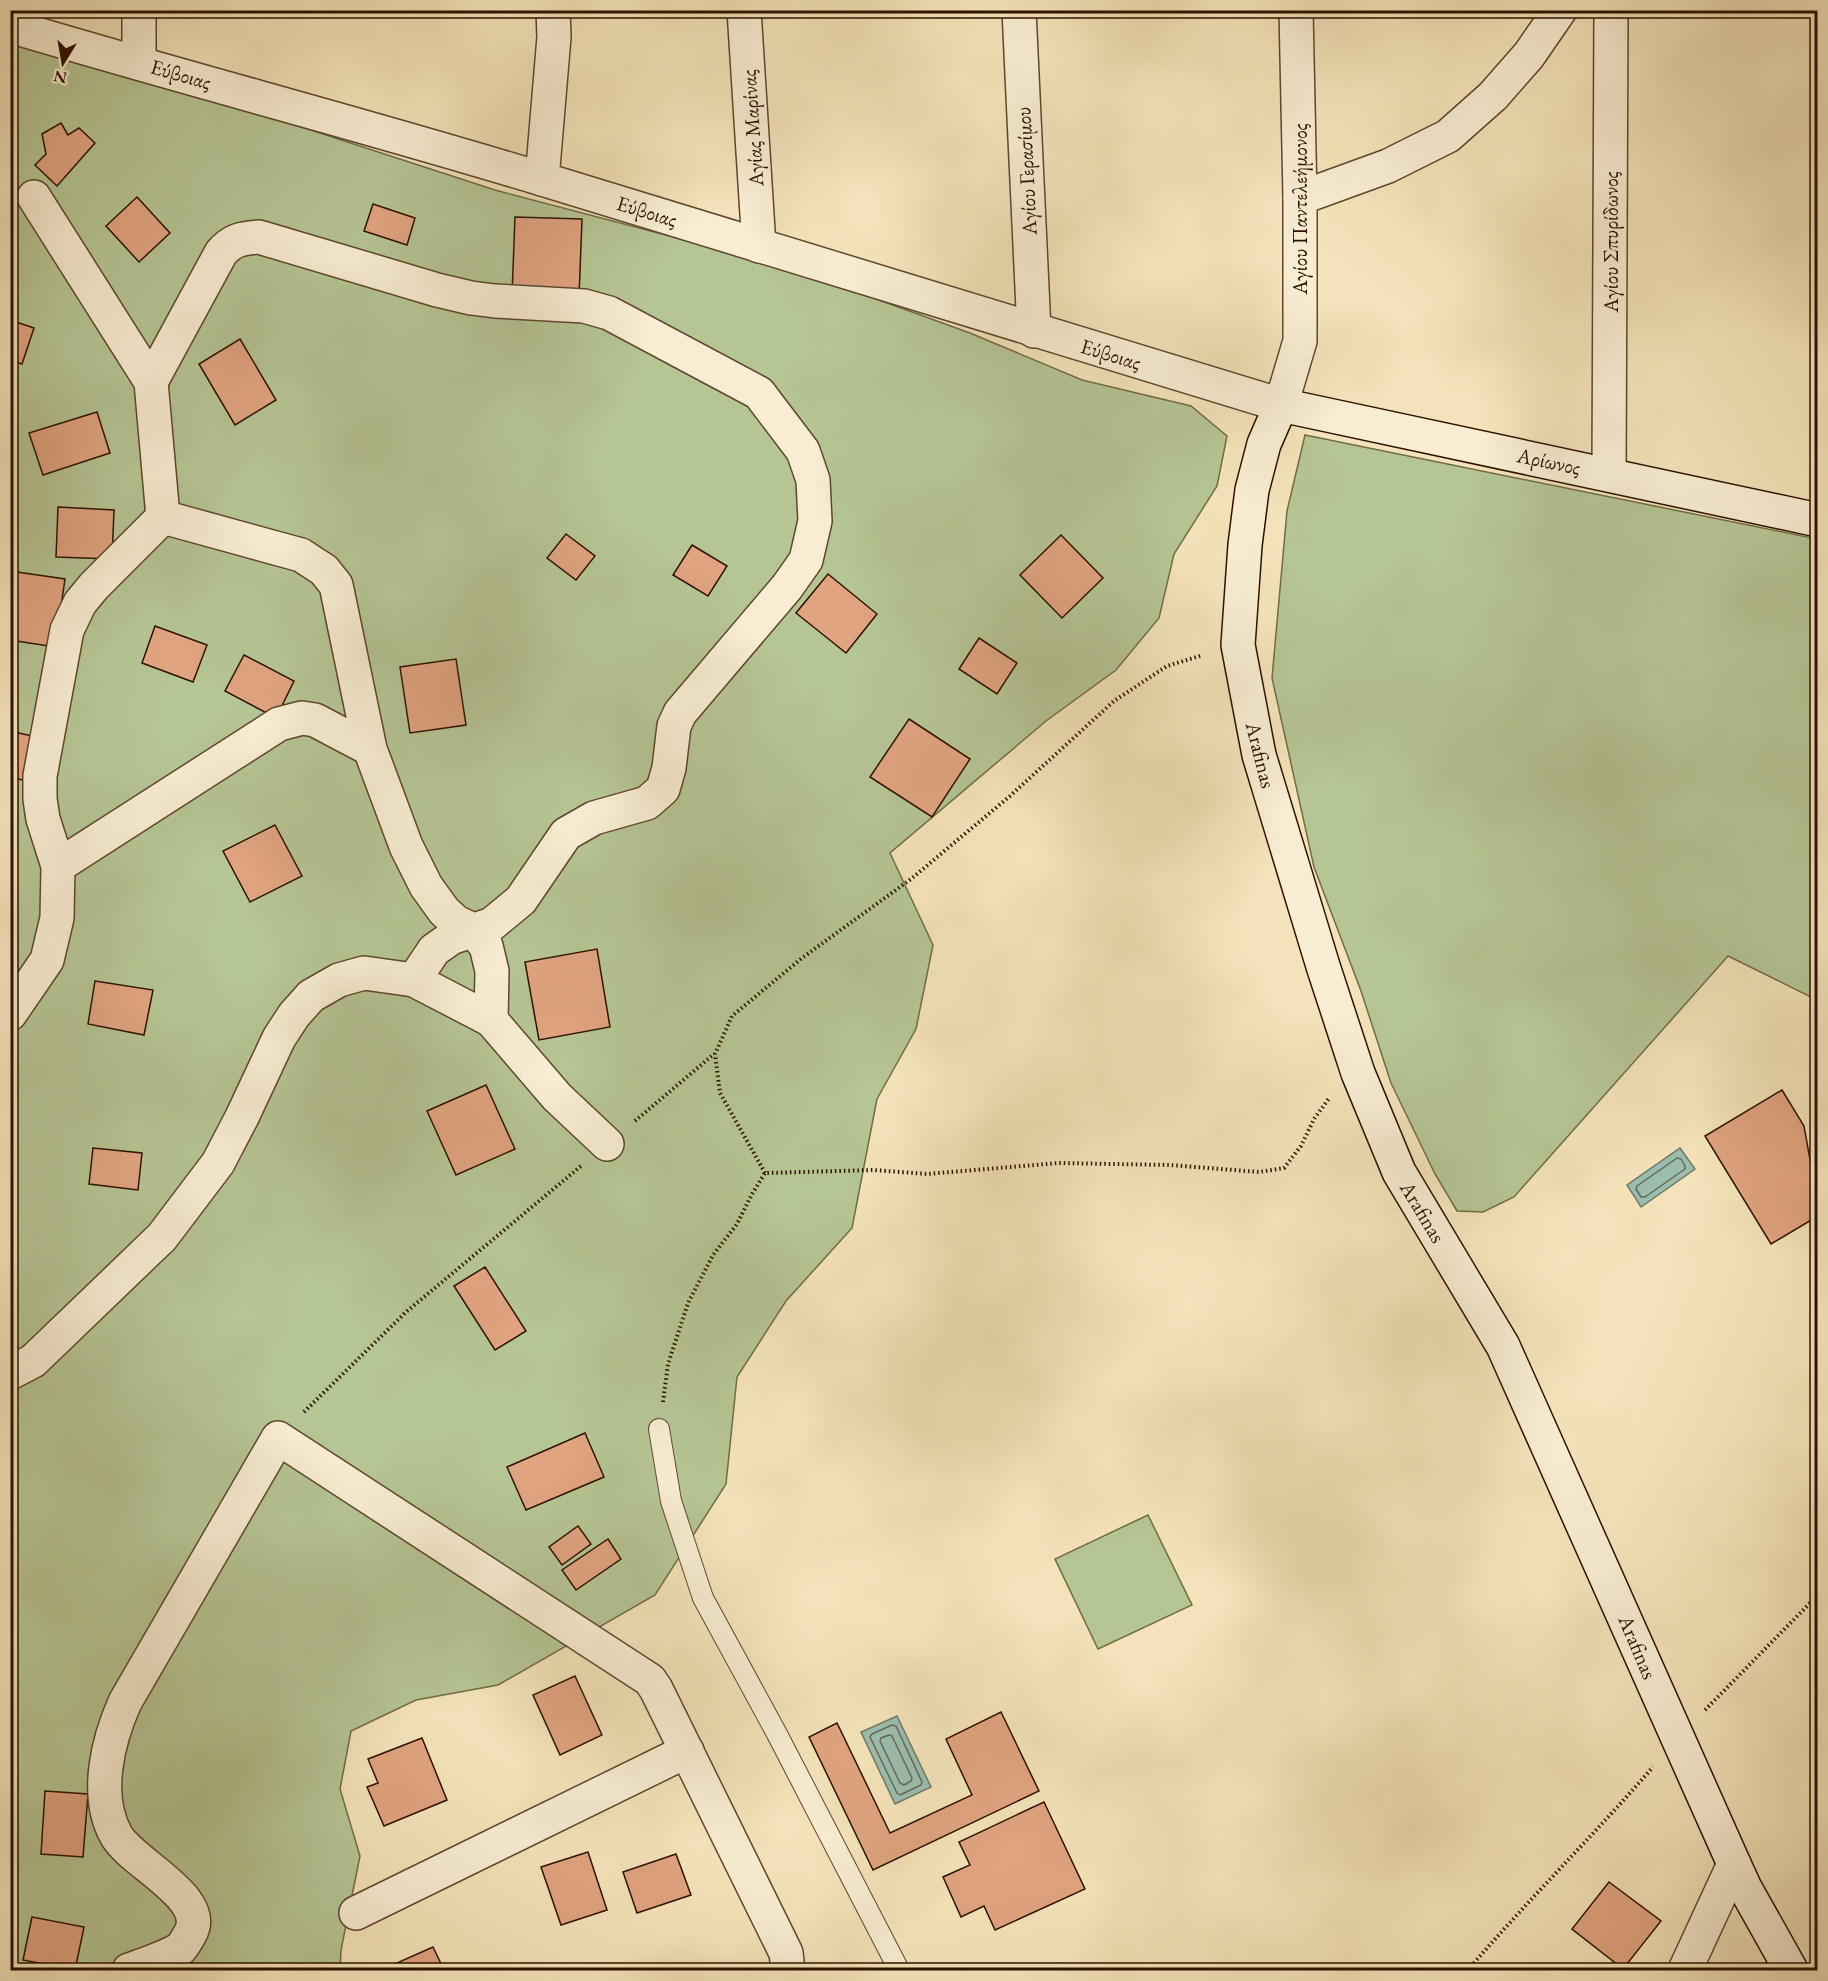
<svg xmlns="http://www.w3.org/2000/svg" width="1828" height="1981" font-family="'EB Garamond',serif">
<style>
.green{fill:#b6c594;stroke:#716b4a;stroke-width:1.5}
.water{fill:#9cbeaf;stroke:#6f7969;stroke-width:1.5}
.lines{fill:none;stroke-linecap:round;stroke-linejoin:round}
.shore{stroke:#646858;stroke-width:1.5}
.building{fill:#e0a480;stroke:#2c1100;stroke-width:1.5}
.lane-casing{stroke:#5e462e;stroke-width:22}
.street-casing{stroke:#5e462e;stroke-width:36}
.secondary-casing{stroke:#2c1100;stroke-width:36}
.path{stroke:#2c1100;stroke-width:4;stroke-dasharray:1.5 3;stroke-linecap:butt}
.lane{stroke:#f8edd2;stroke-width:20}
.street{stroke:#f8edd2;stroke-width:33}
.secondary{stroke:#f8edd2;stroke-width:33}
.labels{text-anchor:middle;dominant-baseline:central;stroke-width:4.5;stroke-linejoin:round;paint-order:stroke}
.street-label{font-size:21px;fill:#2c1100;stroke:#f8edd2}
</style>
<rect width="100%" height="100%" fill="#f4e3ba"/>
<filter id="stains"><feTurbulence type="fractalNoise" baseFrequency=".00333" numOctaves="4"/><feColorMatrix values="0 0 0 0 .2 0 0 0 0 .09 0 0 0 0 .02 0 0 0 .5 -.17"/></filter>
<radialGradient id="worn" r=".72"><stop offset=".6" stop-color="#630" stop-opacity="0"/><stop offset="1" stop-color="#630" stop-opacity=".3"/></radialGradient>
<g class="green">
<polygon points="10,40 280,120 495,190 723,250 846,288 970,333 1082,380 1191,406 1227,436 1217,486 1174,554 1159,618 1116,670 1046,721 890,853 933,945 916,1029 877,1099 852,1228 786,1301 737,1377 726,1484 655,1595 498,1685 416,1700 351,1731 340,1789 360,1856 341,1950 340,1970 11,1970"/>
<polygon points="1305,435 1817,539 1817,1000 1728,956 1514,1197 1483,1212 1457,1211 1435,1174 1391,1083 1361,991 1314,867 1272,678 1287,511"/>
<polygon points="1148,1515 1192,1605 1098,1649 1055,1559"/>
</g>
<g class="water">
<polygon points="1680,1148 1695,1169 1641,1207 1627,1185"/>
<polygon points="897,1716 931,1787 895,1804 861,1732"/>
</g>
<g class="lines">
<g class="shore">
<polygon points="1677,1158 1681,1159 1685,1166 1685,1169 1645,1197 1641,1197 1636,1189 1637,1186"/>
<polygon points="892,1725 896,1726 922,1782 921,1785 900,1795 897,1793 870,1737 872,1734"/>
<polygon points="889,1735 892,1736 912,1778 911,1781 904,1785 900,1783 880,1741 881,1738"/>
</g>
</g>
<g class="building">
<polygon points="61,123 68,135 79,128 95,143 57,186 35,165 46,154 42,134"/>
<polygon points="137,197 170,233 139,262 106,226"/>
<polygon points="373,204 415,218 407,245 364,231"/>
<polygon points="515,217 582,219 579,297 512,295"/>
<polygon points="10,320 34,328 22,364 10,360"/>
<polygon points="240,339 276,400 235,425 199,364"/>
<polygon points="97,412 110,453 43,475 29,433"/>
<polygon points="58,507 114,510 112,559 56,557"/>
<polygon points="566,534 595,556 576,580 547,558"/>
<polygon points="1061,535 1103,578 1062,618 1020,575"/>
<polygon points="692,545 727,566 708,596 673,575"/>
<polygon points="10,571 65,579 55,647 10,640"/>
<polygon points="828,574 877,614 846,653 796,613"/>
<polygon points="155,626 207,645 193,682 142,663"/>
<polygon points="979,638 1017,663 997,694 959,669"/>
<polygon points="244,655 294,681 276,718 225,691"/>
<polygon points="456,659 466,725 410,733 400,667"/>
<polygon points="909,719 970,759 932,817 870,777"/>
<polygon points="10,731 41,738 31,782 10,777"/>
<polygon points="275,825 302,876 250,902 223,851"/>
<polygon points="597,949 610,1027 539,1040 525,962"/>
<polygon points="95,981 153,990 144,1035 88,1024"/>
<polygon points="486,1085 515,1149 456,1175 427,1111"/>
<polygon points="1782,1090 1804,1126 1818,1204 1818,1216 1771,1244 1705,1136"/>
<polygon points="93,1148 142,1153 138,1190 89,1184"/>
<polygon points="485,1267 526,1331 495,1350 454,1286"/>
<polygon points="585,1433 604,1477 526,1510 507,1467"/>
<polygon points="578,1526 591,1544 562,1565 549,1547"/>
<polygon points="608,1539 621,1559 576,1590 562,1570"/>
<polygon points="575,1676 602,1735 560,1755 533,1695"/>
<polygon points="1001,1712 1039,1791 873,1870 809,1737 837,1723 890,1833 972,1795 946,1739"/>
<polygon points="422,1738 447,1800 384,1826 367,1787 378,1783 368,1759"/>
<polygon points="45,1791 88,1794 83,1857 41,1854"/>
<polygon points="1044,1802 1085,1889 995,1930 984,1906 961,1917 943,1877 970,1865 959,1842"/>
<polygon points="588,1852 607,1910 561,1925 541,1867"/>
<polygon points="676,1854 691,1895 637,1913 623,1872"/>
<polygon points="1609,1882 1661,1921 1623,1969 1572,1929"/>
<polygon points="32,1917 84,1927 75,1970 23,1960"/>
<polygon points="433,1947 444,1970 392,1970 390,1966"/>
</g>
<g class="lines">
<g class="lane-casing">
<polyline id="lane" points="659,1429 671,1501 703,1598 777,1734 899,1970"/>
</g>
<g class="street-casing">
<g id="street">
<polyline points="139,10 139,63"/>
<polyline points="744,10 759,246"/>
<polyline points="1019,10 1034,331"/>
<path d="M10,26C187,79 365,125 542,179C789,253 1034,331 1281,405L1300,341V198L1296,10"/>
<polyline points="542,179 554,37 553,10"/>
<polyline points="34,197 151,382 163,517 301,555 324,570 336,585 370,749 406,846 426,886 444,911 456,922 473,930 486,946 492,971 491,1020 557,1097 607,1144"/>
<polyline points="1300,198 1388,166 1448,136 1493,96 1529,55 1560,10"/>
<polyline points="1609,474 1611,10"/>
<polyline points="58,866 279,724 302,718 315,720 370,749"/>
<polyline points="414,980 491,1020"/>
<polyline points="10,1014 47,960 57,918 58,866 43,819 40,799 40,776 67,630 80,603 94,586 163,517"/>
<path d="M10,1373L33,1361L162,1237L218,1163L242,1117L279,1038L294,1015L311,996L339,980L364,973L414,980L434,950L451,938L492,924L521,900L566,834L594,818L647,803L663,789L669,768L674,726L680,713L787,587L806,560L815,521L813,480L803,451L759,393L609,313L584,306L495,301L471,298L437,290L259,237C242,238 232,240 221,253L151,382"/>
<polyline points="356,1913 687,1751"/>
<path d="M129,1970C146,1964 165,1958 180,1949C184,1945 187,1939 190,1934C211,1898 131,1863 116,1835C94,1795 108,1740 125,1702L278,1438L650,1680L656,1689L786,1953L788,1970"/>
<polyline points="1685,1970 1734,1864"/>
</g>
</g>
<g class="secondary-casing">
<polyline id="secondary" points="1791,1970 1745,1888 1734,1864 1503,1346 1399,1172 1358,1073 1323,966 1259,755 1238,645 1245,545 1252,490 1264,444 1281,405 1818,520"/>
</g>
<g class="path">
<polyline points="635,1121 714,1054"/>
<polyline points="765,1173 720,1093 715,1054 732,1016 802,958 911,879 1010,796 1114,701 1167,666 1203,655"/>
<polyline points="663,1402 668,1364 688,1303 713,1255 737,1224 752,1194 765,1173 873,1170 927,1174 1059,1163 1170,1165 1259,1172 1284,1168 1301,1146 1314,1119 1330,1097"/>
<polyline points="304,1412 406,1312 581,1166"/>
<polyline points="1705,1710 1818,1595"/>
<path d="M1468,1970C1527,1901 1593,1836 1653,1767"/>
</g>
<use href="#lane" class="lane"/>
<use href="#street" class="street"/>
<use href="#secondary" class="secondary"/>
</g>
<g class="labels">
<g class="street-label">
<text transform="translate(181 74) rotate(16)">Εύβοιας</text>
<text transform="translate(752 128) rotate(-94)">Αγίας Μαρίνας</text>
<text transform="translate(1026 171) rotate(-93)">Αγίου Γερασίμου</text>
<text transform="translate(1299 209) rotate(-90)">Αγίου Παντελεήμονος</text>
<text transform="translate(647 211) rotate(17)">Εύβοιας</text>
<text transform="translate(1610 242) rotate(-90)">Αγίου Σπυρίδωνος</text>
<text transform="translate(1111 354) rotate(17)">Εύβοιας</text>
<text transform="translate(1549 461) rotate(12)">Αρίωνος</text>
<text transform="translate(1261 755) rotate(76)">Arafinas</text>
<text transform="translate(1423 1212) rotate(59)">Arafinas</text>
<text transform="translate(1638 1647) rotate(67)">Arafinas</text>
</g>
</g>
<rect width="1828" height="1981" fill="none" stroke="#f4e3ba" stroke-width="36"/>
<rect x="12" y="12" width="1804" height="1957" fill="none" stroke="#2c1100" stroke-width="3"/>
<rect x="18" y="18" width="1792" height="1945" fill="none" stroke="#2c1100" stroke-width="1.5"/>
<g transform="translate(63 63) rotate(191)" stroke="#f8edd2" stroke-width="4.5" paint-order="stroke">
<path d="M0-4.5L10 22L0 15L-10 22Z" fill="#2c1100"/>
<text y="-9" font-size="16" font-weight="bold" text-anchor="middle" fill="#2c1100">N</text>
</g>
<rect width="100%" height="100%" filter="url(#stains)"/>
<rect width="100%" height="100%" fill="url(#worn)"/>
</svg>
